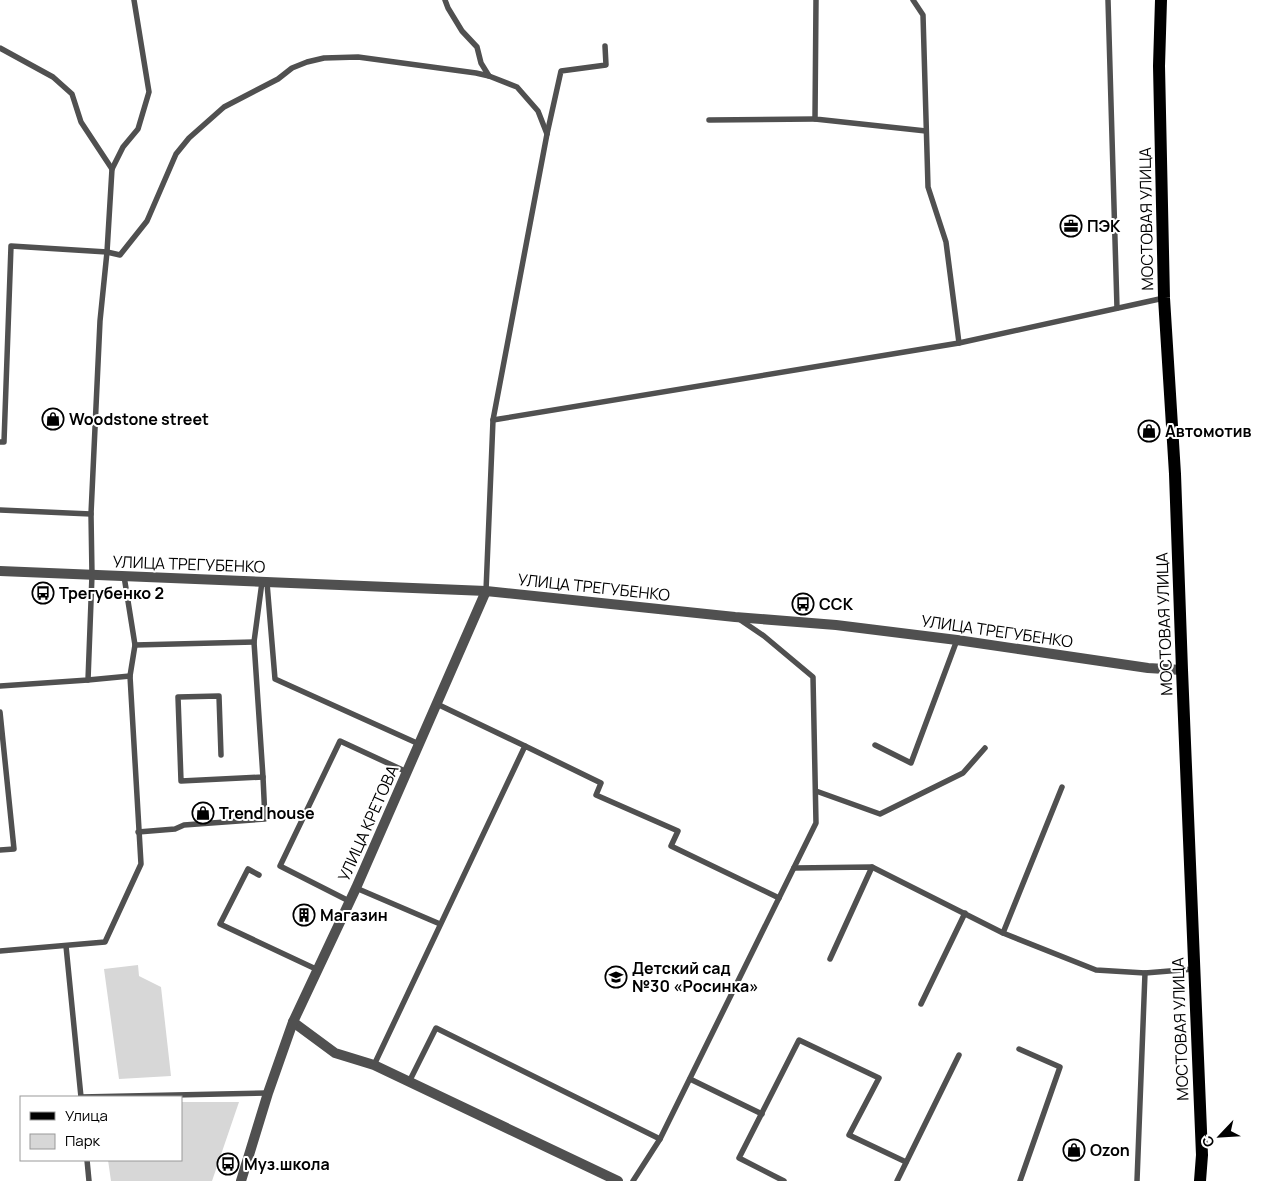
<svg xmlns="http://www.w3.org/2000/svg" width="1265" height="1181" font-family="Manrope,sans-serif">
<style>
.green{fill:#d7d7d7}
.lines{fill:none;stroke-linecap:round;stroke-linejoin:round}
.service{stroke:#505050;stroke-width:5.5}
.minor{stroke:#505050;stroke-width:10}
.tertiary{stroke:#505050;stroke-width:10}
.primary{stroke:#000;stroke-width:12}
.labels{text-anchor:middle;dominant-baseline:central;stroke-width:4;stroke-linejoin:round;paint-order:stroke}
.street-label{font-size:16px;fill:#000;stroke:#fff}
.poi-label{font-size:16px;font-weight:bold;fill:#000;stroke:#fff;text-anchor:start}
</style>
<rect width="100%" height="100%" fill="#fff"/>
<g class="green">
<polygon points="138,965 139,976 161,987 171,1076 119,1079 104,969"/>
<polygon points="181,1102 239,1102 212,1181 111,1181 108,1160 181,1160"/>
</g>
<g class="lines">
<g class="service">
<polyline points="445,0 448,8 462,31 477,47 481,63 489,76 517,87 538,111 547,134"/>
<polyline points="816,0 815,119 926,131"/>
<polyline points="913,0 923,15 928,187 946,242 959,343"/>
<polyline points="1108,0 1117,308"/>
<polyline points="0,48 53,77 72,94 81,122 112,169 107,252 100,321 91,514 92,575 88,680 0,686"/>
<polyline points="709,120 815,119"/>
<polyline points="112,169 123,147 138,129 149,92 134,0"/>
<polyline points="493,420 959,343 1164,298"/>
<polyline points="0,442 4,442 11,246 107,252 120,255 147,221 176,154 189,138 224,107 278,79 292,68 307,62 324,58 358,57 476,73 489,76"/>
<polyline points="0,510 91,514"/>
<polyline points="267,583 275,679 419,744"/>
<polyline points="486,591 493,420 547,134 561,71 606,65 605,46"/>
<polyline points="135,645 254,642"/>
<polyline points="88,680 130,676"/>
<polyline points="437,704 525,746"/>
<polyline points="0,712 14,849 0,850"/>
<polyline points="875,745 911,763 957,640"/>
<polyline points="221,755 219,696 178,697 181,781 263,777 254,642 262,582"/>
<polyline points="816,791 880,814 963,773 985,748"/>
<polyline points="138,832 175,829 184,825 265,819 263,777"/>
<polyline points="794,868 872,867 1003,933 1096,970 1145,973 1194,969"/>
<polyline points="259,875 248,869 220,924 318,970"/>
<polyline points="356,888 440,924"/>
<polyline points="349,901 280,866 340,741 407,772"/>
<polyline points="1003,933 1062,787"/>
<polyline points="66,946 81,1097"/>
<polyline points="0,951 105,942 141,864 130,676 135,645 124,576"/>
<polyline points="830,959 872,867"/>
<polyline points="921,1004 965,913"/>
<polyline points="1019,1049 1060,1067 1020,1181"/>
<polyline points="374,1065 525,746 601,783 596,795 678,831 671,846 779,898"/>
<polyline points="690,1079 762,1114"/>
<polyline points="409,1082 436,1028 660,1139"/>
<polyline points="81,1097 268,1093"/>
<polyline points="87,1160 89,1181"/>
<polyline points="633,1181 660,1139 816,823 813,677 764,636 739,619"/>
<polyline points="784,1181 739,1158 799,1040 879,1078 849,1135 906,1162"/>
<polyline points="897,1181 959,1055"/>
<polyline points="1137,1181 1145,973"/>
</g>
<g class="minor">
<polyline points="0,571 486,591"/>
<polyline points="293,1022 335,1053 374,1065 618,1181"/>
</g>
<polyline class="tertiary" points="241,1181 268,1093 293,1022 356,888 486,591 735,617 836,625 957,640 1148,668 1182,670"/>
<polyline class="primary" points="1161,0 1159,66 1164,298 1175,474 1182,670 1202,1155 1200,1181"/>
</g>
<defs>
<g id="office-ring" transform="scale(1.125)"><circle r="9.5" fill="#fff" stroke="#000" stroke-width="1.5"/><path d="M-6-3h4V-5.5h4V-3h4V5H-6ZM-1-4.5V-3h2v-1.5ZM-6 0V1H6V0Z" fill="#000"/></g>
<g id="shop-ring" transform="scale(1.125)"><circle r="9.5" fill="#fff" stroke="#000" stroke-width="1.5"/><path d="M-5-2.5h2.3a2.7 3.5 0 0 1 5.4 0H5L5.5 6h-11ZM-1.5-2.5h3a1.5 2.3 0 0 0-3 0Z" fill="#000"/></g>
<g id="bus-ring" transform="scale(1.125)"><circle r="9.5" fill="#fff" stroke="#000" stroke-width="1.5"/><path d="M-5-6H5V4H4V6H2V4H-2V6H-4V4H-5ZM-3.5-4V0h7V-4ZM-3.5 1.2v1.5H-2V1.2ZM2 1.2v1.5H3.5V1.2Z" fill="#000"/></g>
<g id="building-ring" transform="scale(1.125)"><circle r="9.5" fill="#fff" stroke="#000" stroke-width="1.5"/><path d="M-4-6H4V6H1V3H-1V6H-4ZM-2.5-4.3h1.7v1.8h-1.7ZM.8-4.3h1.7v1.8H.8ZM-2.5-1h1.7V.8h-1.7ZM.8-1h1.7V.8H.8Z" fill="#000"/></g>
<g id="school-ring" transform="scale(1.125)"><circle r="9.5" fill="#fff" stroke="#000" stroke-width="1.5"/><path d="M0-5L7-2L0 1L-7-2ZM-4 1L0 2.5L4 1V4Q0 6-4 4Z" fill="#000"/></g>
</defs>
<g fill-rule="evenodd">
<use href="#office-ring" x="1071" y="226"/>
<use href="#shop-ring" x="53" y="419"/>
<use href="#shop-ring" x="1149" y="431"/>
<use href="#bus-ring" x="43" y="593"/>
<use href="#bus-ring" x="803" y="604"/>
<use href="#shop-ring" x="203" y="813"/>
<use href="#building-ring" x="304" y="915"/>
<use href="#school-ring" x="616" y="977"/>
<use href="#shop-ring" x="1074" y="1150"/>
<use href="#bus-ring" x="228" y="1164"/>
</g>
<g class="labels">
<g class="street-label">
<text transform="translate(1146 219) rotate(-91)">МОСТОВАЯ УЛИЦА</text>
<text transform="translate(189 564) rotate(2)">УЛИЦА ТРЕГУБЕНКО</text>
<text transform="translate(594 587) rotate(6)">УЛИЦА ТРЕГУБЕНКО</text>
<text transform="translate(1164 624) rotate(-92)">МОСТОВАЯ УЛИЦА</text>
<text transform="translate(997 631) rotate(8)">УЛИЦА ТРЕГУБЕНКО</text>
<text transform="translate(368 823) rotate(-66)">УЛИЦА КРЕТОВА</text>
<text transform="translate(1180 1029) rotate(-92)">МОСТОВАЯ УЛИЦА</text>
</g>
<g class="poi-label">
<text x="1087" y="226">ПЭК</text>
<text x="69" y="419">Woodstone street</text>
<text x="1165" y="431">Автомотив</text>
<text x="59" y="593">Трегубенко 2</text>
<text x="819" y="604">ССК</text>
<text x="219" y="813">Trend house</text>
<text x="320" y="915">Магазин</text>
<text x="632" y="968">Детский сад<tspan x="632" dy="18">№30 «Росинка»</tspan></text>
<text x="1090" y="1150">Ozon</text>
<text x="244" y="1164">Муз.школа</text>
</g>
</g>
<rect x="20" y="1096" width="162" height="65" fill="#ffffff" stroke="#999999"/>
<rect x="30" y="1112" width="25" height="8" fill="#000000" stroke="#999999"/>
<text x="65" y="1121" font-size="15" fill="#000000">Улица</text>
<rect x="30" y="1134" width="25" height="15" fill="#d7d7d7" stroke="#999999"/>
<text x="65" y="1146" font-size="15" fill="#000000">Парк</text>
<g transform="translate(1220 1136) rotate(245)" stroke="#ffffff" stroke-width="4" paint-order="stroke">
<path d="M0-4L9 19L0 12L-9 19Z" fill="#000000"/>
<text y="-8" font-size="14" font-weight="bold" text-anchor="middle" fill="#000000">С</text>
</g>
</svg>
